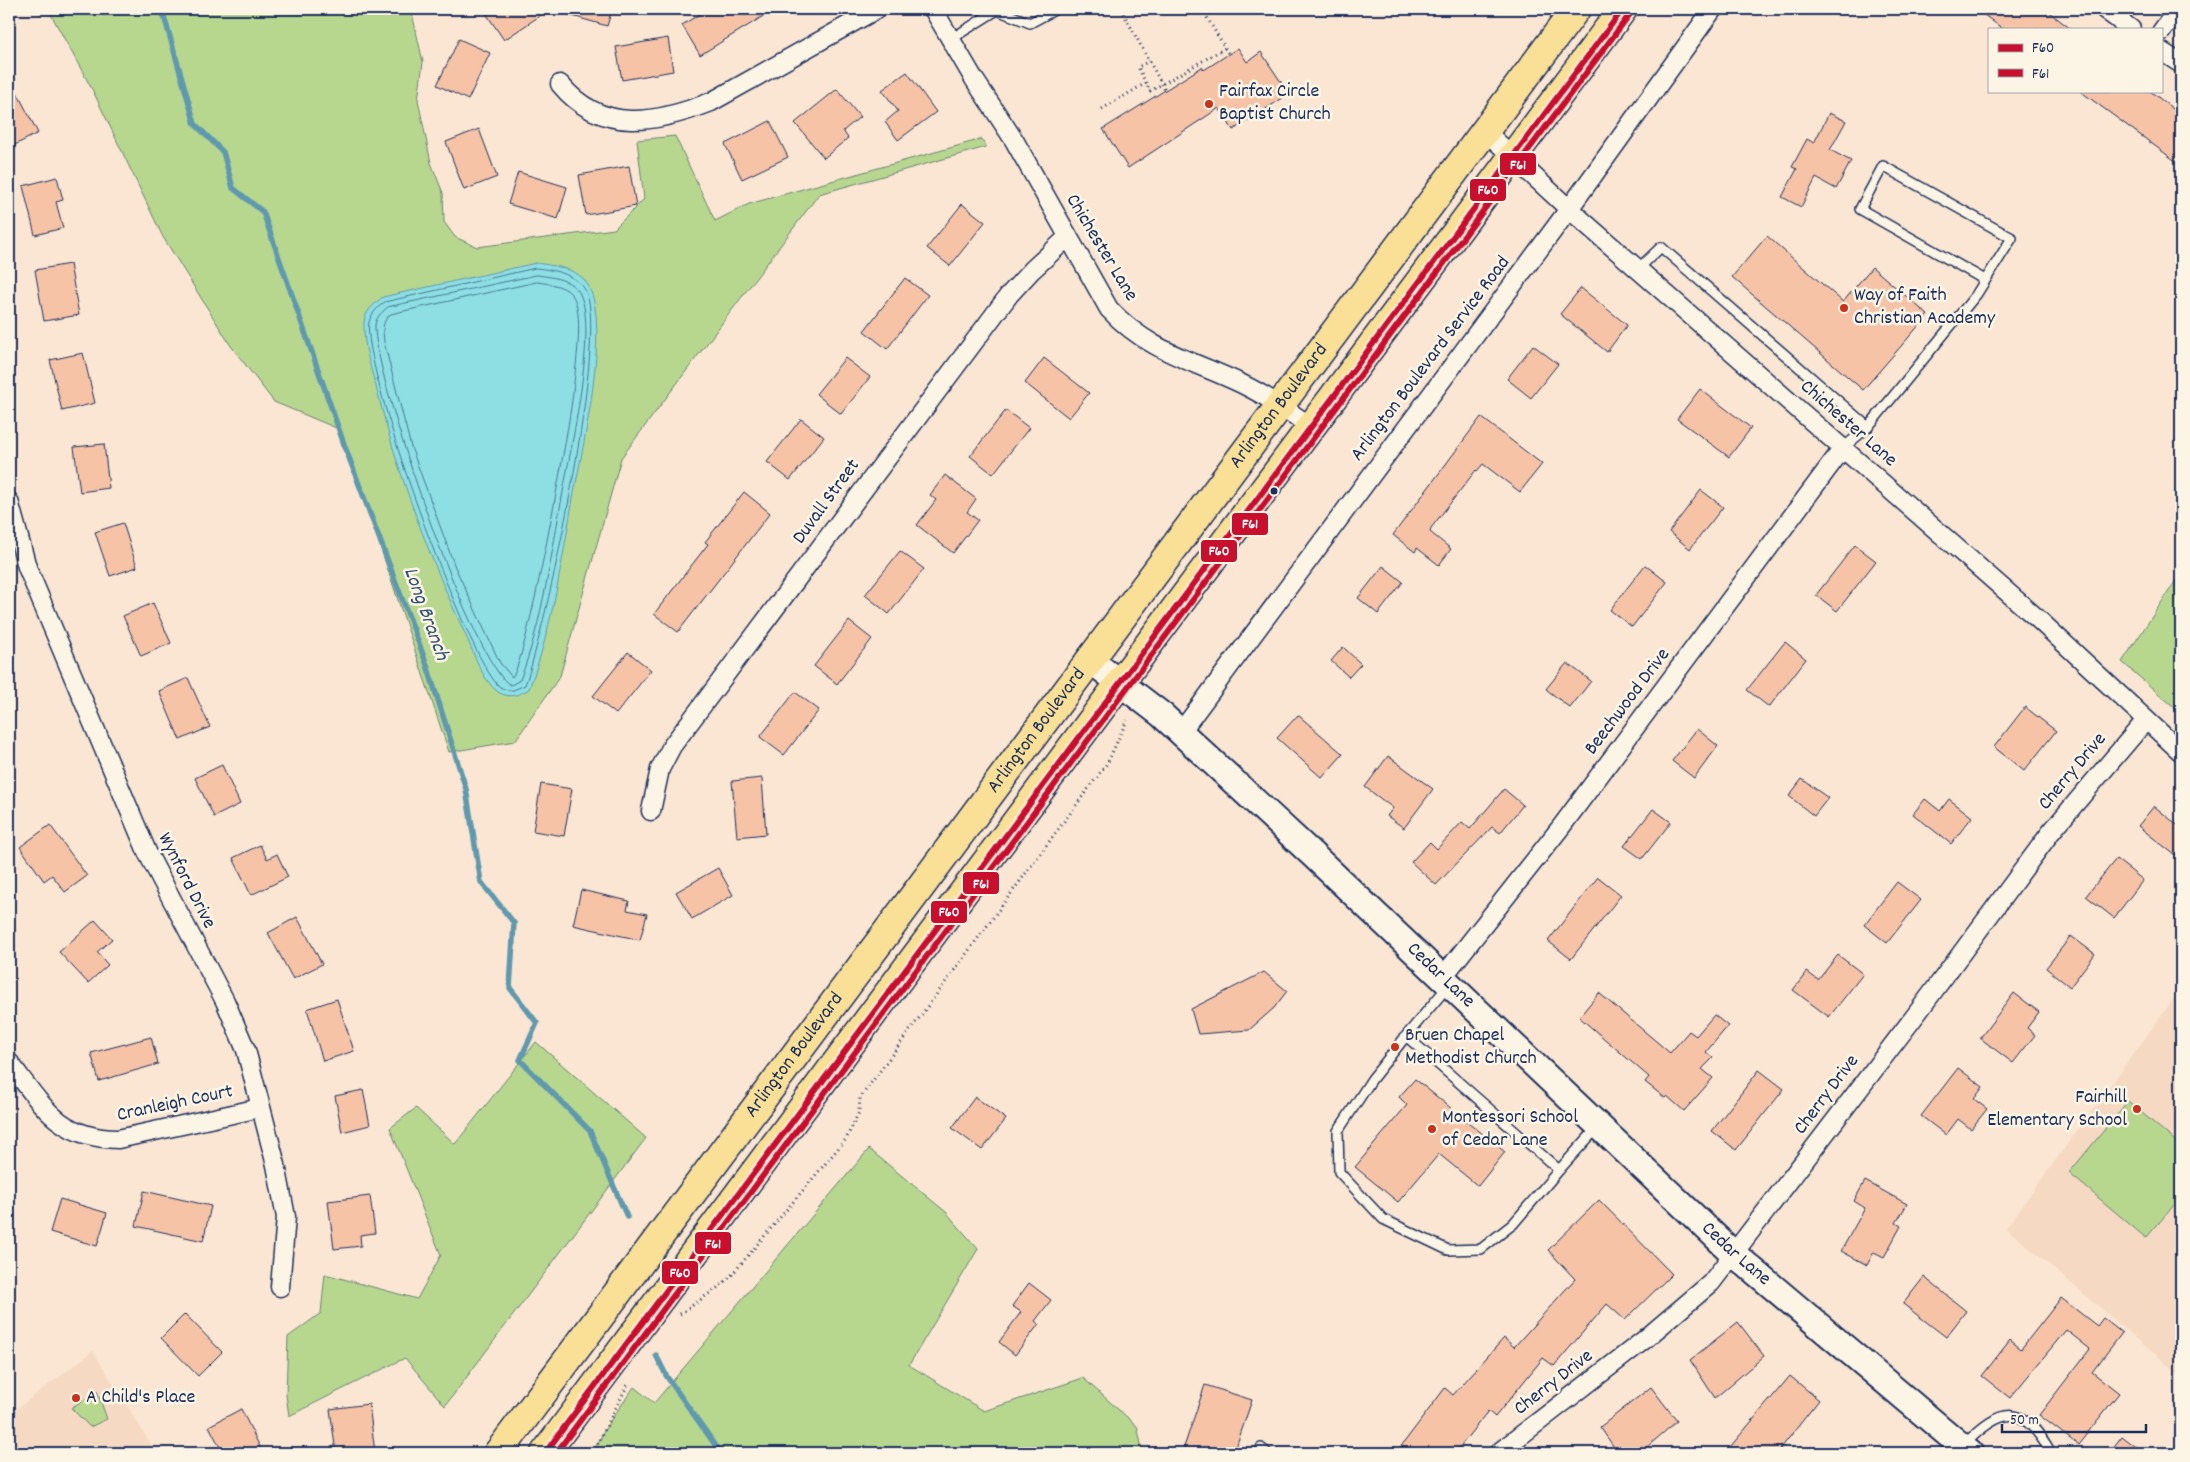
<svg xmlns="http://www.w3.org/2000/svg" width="2190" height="1462" font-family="Dekko,sans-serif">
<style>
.built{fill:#f5d9c3}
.green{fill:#b7d78f;stroke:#698376}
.water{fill:#8ddfe4;stroke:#5f99ae}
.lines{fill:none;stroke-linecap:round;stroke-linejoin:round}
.shore{stroke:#497594;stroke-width:1}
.stream{stroke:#5f99ae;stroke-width:5.5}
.building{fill:#f7c3a7;stroke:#1b2f5e}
.service-casing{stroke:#1b2f5e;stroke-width:12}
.minor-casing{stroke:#1b2f5e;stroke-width:21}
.secondary-casing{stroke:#1b2f5e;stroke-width:29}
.primary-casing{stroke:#1b2f5e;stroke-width:31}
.path{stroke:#1b2f5e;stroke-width:3;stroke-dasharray:1 4;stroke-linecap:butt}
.service{stroke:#fcf5e5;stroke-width:9}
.minor{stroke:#fcf5e5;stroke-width:18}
.secondary{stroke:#fcf5e5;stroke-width:25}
.primary{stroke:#fadf96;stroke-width:28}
.bus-1-casing{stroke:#fcf5e5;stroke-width:10}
.bus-2-casing{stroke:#fcf5e5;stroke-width:10}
.bus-1{stroke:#c8102e;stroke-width:6}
.bus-2{stroke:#c8102e;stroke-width:6}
.poi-dot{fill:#c8321e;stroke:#fcf5e5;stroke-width:2}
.bus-dot{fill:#1b2f5e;stroke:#fcf5e5;stroke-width:2}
.labels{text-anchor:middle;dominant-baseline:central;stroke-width:5;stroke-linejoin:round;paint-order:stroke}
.poi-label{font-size:20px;fill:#1b2f5e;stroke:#fcf5e5;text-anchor:start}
.street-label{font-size:20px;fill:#1b2f5e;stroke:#fcf5e5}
.water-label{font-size:21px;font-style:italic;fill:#325279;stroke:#fcf5e5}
.line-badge{stroke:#fcf5e5;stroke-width:2}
.badge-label{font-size:14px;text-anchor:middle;font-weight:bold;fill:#fff}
</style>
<rect width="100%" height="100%" fill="#fae6d2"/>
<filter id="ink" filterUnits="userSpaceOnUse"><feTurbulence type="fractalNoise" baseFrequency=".02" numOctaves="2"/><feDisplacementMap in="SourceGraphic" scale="10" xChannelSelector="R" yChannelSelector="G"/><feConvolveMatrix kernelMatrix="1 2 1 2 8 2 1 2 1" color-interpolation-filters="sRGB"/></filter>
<g filter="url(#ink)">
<g class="built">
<polygon points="2181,989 2181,1376 2006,1228"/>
<polygon points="93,1351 156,1453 9,1453 9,1415"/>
</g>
<g class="green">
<polygon points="48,9 411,9 423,62 418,100 431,163 443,193 444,222 455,237 477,247 614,229 644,199 637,140 675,136 715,221 749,204 982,139 986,147 819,194 621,458 560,676 515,741 449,752 341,430 274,402 231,346 163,237 93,91"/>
<polygon points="2181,573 2181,713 2122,662"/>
<polygon points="536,1042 646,1138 445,1406 405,1358 289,1416 286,1395 288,1337 321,1313 325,1274 417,1299 441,1255 390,1128 416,1108 455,1144"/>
<polygon points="2128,1101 2181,1146 2181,1197 2146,1238 2069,1173"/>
<polygon points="869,1149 946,1212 978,1249 909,1365 984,1411 1083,1378 1137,1426 1143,1453 593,1453 606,1427 634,1387 654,1403"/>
<polygon points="97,1391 107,1419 90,1427 71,1408"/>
</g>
<path class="water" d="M536,263C555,266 580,268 589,287C610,327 583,447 574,493C562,559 553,626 529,689C519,695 509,699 498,692C482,680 474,653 466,636C430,558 399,478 378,394C372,371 363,347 364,323C365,311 374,304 383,297Z"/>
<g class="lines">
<g class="shore">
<path d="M536,268C554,270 572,273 584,288C612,324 545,633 525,685L511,691C508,690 503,689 500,687C467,661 360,362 369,322C372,312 378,307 385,302Z"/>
<path d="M537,275C552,277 572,279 580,294C598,329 570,451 563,492C551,555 543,620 520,680L511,685C475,671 372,371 375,325C376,317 382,312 388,307Z"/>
<path d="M537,282C550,284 567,285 574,298C584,319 575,369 573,392C570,425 526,665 512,677L500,663L455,567L411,447L384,342C383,330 381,321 391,314Z"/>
</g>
<g class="stream">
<polyline points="162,9 195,124 223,152 233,188 263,212 345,447 427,665 466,789 481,882 514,923 510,988 537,1023 520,1060 590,1131 627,1217"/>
<polyline points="656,1355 667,1377 721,1453"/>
</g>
</g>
<g class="building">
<polygon points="483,9 550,9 504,40"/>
<polygon points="563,9 612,9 607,26 562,13"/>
<polygon points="708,9 775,9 700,55 682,25"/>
<polygon points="1976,9 2045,9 2071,29 2003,29"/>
<polygon points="668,38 673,71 622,80 616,47"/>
<polygon points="459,39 490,53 468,100 437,85"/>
<polygon points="1238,48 1247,62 1261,52 1289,94 1233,130 1219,108 1128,168 1103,129 1202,67 1204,70"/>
<polygon points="907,72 936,112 898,140 885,122 898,111 882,90"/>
<polygon points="9,77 38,133 9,148"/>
<polygon points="837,89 860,117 843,131 848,138 824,158 795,123"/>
<polygon points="2080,91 2150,91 2181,115 2181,165"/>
<polygon points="1829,113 1846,121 1830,150 1851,161 1836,189 1816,178 1801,207 1782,197 1797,169 1792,167 1807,139 1814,143"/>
<polygon points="770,121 788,157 742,179 725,144"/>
<polygon points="479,129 497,177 464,190 446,142"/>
<polygon points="629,166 636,206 586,215 579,175"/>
<polygon points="518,172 567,187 558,219 508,204"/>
<polygon points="57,177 63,200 56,202 63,228 35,235 23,186"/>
<polygon points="962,204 985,222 950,266 927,248"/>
<polygon points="1767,236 1843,302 1872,267 1928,315 1863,390 1732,277"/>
<polygon points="70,264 79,315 44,321 35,270"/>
<polygon points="905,278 928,295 887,349 864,331"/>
<polygon points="1581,288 1627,325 1607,352 1560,314"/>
<polygon points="1533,345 1558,364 1531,398 1507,379"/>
<polygon points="83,353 95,403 62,411 50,360"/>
<polygon points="845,358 870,377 841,414 816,394"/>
<polygon points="1044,358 1089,393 1069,418 1025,383"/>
<polygon points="1700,389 1751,428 1729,457 1677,419"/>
<polygon points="1006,410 1029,428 993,474 970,456"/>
<polygon points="1481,417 1542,464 1520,492 1483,464 1477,471 1476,470 1431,528 1430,532 1451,549 1439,565 1417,548 1415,552 1393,535"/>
<polygon points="801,419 824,437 790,480 767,462"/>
<polygon points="104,444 109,488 80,492 74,447"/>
<polygon points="945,475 976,499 967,512 978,520 953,553 917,525 936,500 930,495"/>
<polygon points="1701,490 1723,507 1690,549 1669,532"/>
<polygon points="744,492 770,513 678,632 654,614 708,544 705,542"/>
<polygon points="123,523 137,567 110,576 95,532"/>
<polygon points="1855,545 1876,561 1837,611 1816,595"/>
<polygon points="900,551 924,569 889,614 865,595"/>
<polygon points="1645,565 1667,582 1632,627 1610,610"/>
<polygon points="1383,566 1403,582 1378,614 1358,598"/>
<polygon points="153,603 171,643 141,656 123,616"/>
<polygon points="849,621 872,639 837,684 814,666"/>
<polygon points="1785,642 1806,659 1769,707 1747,690"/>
<polygon points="1343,647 1361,664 1349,677 1331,661"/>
<polygon points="628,652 651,670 616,714 593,696"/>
<polygon points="1567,663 1591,681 1570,708 1546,689"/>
<polygon points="188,678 210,727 180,740 159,691"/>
<polygon points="795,692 819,710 784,755 760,737"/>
<polygon points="2025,707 2056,731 2024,771 1994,747"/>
<polygon points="1298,715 1343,754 1322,778 1277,738"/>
<polygon points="1697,729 1718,746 1694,778 1672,761"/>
<polygon points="1388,756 1433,789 1404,828 1387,816 1393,808 1365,787"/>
<polygon points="222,765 240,804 214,817 195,778"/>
<polygon points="762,778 766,834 737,837 732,781"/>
<polygon points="1802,779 1828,798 1814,816 1789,796"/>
<polygon points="541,784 572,789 564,836 533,831"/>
<polygon points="1504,789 1523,805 1500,833 1492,827 1436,885 1411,862 1430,842 1437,849 1462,822 1470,829"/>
<polygon points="1925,799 1940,811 1949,799 1972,817 1951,844 1913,814"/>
<polygon points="2154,806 2181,828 2181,848 2175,855 2138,826"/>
<polygon points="1653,809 1671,822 1642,859 1624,846"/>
<polygon points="50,825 87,876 65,892 52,875 44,881 20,847"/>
<polygon points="260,845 267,859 277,854 288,877 251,895 233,858"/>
<polygon points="2116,859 2143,880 2114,918 2086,896"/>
<polygon points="718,868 733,895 692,919 676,892"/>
<polygon points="1598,877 1621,895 1571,959 1548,941"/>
<polygon points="1897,882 1921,900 1887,943 1864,925"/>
<polygon points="581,890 629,901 627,910 647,914 640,940 573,925"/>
<polygon points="297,917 322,964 293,979 268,933"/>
<polygon points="95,920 112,939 97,952 108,965 88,983 59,952"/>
<polygon points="2071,936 2095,954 2070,987 2046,968"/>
<polygon points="1838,955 1863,974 1829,1017 1793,990 1807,972 1818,980"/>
<polygon points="1264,972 1287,991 1274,1008 1249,1030 1198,1034 1191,1009"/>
<polygon points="1599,993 1670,1053 1689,1031 1696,1036 1714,1015 1728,1026 1706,1052 1713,1058 1702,1069 1713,1078 1684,1111 1667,1096 1665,1098 1645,1082 1649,1077 1579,1017"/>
<polygon points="2014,993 2039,1012 2027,1028 2035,1035 2013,1063 1980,1038"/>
<polygon points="337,999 354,1051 323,1061 307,1009"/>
<polygon points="151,1037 158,1064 99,1081 91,1053"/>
<polygon points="1958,1068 1983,1087 1974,1099 1987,1109 1971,1129 1958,1119 1946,1135 1921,1116"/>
<polygon points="1759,1070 1784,1089 1736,1150 1712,1131"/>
<polygon points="1415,1079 1505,1152 1478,1186 1439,1154 1398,1202 1355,1167 1407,1105 1399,1097"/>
<polygon points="363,1090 370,1125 342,1132 335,1096"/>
<polygon points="975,1097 1006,1119 982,1150 952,1128"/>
<polygon points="1865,1181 1907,1204 1896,1223 1901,1226 1884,1257 1874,1252 1867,1265 1841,1251 1865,1208 1854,1201"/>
<polygon points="144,1191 211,1206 203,1241 136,1226"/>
<polygon points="370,1196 375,1233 360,1235 361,1246 334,1249 328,1201"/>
<polygon points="60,1199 107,1213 97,1246 50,1232"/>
<polygon points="1599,1200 1672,1274 1625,1320 1607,1304 1554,1366 1543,1358 1495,1417 1488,1411 1455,1453 1396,1453 1445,1388 1453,1395 1504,1338 1514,1347 1575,1279 1548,1250"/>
<polygon points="1924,1277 1966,1311 1946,1337 1903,1304"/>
<polygon points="1029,1283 1051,1300 1035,1321 1039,1324 1015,1355 999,1342 1021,1312 1012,1306"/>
<polygon points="2061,1298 2097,1326 2103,1318 2122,1333 2092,1372 2119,1393 2078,1445 2039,1415 2090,1349 2066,1330 2010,1398 1982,1376 2010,1340 2021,1349"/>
<polygon points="185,1314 222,1352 198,1376 161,1338"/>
<polygon points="1738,1322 1764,1356 1715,1398 1690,1360"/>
<polygon points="1790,1376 1819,1400 1777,1453 1725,1453"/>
<polygon points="1205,1385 1252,1400 1234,1453 1182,1453"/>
<polygon points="1651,1387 1677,1421 1640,1453 1618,1453 1600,1427"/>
<polygon points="369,1404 375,1453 336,1453 330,1409"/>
<polygon points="241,1409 263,1453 223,1453 209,1426"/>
<polygon points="2122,1436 2144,1453 2109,1453"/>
</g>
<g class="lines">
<g class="service-casing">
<g id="service">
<polyline points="997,10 1030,23 1056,9"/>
<polyline points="951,39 997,10"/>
<polyline points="1638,269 1661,247 1868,427 1976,295 2012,238 1883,166 1860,209 1985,280"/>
<polyline points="1843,448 1868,427"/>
<polyline points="1449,985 1406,1036 1559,1170 1598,1127"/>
<polyline points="1406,1036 1372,1079 1338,1131 1339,1172 1383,1219 1448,1250 1481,1249 1513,1224 1559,1170"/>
<path d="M1964,1445C2002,1406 2023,1403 2051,1453"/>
<polyline points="1261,1448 1267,1453"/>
</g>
</g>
<g class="minor-casing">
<g id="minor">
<path d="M933,9L974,79L1014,140L1109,309C1149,352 1192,360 1242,384C1267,396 1289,411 1311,427"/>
<polyline points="2104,9 2131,29"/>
<polyline points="2161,32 2178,9"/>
<polyline points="2161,51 2181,64"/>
<path d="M560,84C602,135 657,123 711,102L877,9"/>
<polyline points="1485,131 1569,209 2038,619 2181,752"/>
<polyline points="9,501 27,567 148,854 225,1001 246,1050 276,1165 286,1217 280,1287"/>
<polyline points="1180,733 1569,209 1713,9"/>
<polyline points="651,811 660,769 672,746 1009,295 1032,270 1068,237"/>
<polyline points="1442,978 1561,827 1843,448"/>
<path d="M9,1062C43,1106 58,1138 118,1139L260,1108"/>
<polyline points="1498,1453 1644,1340 1711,1283 1918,1012 2051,832 2146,720"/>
</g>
</g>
<g class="secondary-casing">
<g id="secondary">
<path id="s1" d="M1090,660L1162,715L1315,857L1735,1255L1970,1453"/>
</g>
</g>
<g class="primary-casing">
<g id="primary">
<path id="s2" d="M498,1453L1576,9"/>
<polyline points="545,1453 1623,9"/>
</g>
</g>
<g class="path">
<polyline points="1121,9 1165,90"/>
<polyline points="1202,9 1228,53"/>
<polyline points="1146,83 1138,67 1149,61"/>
<polyline points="1102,109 1146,83 1150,91 1225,48"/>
<polyline points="680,1314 720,1286 730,1277 846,1139 859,1112 860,1098 1108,762 1127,720"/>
<polyline points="593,1453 629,1382"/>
</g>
<use href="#service" class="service"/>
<use href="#minor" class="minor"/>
<use href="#secondary" class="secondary"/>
<use href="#primary" class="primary"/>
<g class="bus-1-casing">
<polyline id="bus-1" points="545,1453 1623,9"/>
</g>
<g class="bus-2-casing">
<polyline id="bus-2" points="556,1453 1630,14"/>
</g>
<use href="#bus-1" class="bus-1"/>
<use href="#bus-2" class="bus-2"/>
</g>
</g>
<g class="poi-dot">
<circle cx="1209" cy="104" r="5"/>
<circle cx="1844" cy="308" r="5"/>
<circle cx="1395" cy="1047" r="5"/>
<circle cx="2137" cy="1109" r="5"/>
<circle cx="1432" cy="1129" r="5"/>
<circle cx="76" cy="1398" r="5"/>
</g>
<circle class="bus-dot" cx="1274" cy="491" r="4.5"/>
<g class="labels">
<g class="poi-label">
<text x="1219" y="92">Fairfax Circle<tspan x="1219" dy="23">Baptist Church</tspan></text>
<text x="1854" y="296">Way of Faith<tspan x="1854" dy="23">Christian Academy</tspan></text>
<text x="1405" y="1036">Bruen Chapel<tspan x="1405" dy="23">Methodist Church</tspan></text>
<text x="2127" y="1098" text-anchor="end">Fairhill<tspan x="2127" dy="23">Elementary School</tspan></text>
<text x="1442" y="1118">Montessori School<tspan x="1442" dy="23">of Cedar Lane</tspan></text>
<text x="86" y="1398">A Child's Place</text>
</g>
<g class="street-label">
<text transform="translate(1101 248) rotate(59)">Chichester Lane</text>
<text transform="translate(1431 359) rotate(-53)">Arlington Boulevard Service Road</text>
<text stroke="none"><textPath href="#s2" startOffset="1306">Arlington Boulevard</textPath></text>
<text transform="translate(1848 424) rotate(41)">Chichester Lane</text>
<text transform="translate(827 502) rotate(-54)">Duvall Street</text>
<text transform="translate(1628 702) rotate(-53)">Beechwood Drive</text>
<text stroke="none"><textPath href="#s2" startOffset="901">Arlington Boulevard</textPath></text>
<text transform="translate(2073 772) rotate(-50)">Cherry Drive</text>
<text transform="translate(186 881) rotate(63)">Wynford Drive</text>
<text stroke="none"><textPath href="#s1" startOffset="472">Cedar Lane</textPath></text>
<text stroke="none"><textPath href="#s2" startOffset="496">Arlington Boulevard</textPath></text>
<text transform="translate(1827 1095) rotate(-53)">Cherry Drive</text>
<text transform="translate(175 1104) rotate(-12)">Cranleigh Court</text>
<text stroke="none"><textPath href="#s1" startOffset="878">Cedar Lane</textPath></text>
<text transform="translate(1554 1383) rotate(-38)">Cherry Drive</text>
</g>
<g class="water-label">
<text transform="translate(425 614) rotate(70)">Long Branch</text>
</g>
</g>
<g class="line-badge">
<rect x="1499" y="152" width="38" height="24" rx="5" fill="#c8102e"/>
<rect x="1469" y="178" width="38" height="24" rx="5" fill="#c8102e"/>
<rect x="1231" y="512" width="38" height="24" rx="5" fill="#c8102e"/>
<rect x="1200" y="539" width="38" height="24" rx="5" fill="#c8102e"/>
<rect x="962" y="871" width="38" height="24" rx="5" fill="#c8102e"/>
<rect x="930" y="900" width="38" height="24" rx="5" fill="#c8102e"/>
<rect x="694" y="1231" width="38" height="24" rx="5" fill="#c8102e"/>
<rect x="661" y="1260" width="38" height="25" rx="5" fill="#c8102e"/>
</g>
<g class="badge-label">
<text x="1518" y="169">F61</text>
<text x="1488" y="194">F60</text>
<text x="1250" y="528">F61</text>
<text x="1219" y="555">F60</text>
<text x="981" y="888">F61</text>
<text x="949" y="916">F60</text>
<text x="713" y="1248">F61</text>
<text x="680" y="1277">F60</text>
</g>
<rect width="2190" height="1462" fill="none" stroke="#fcf5e5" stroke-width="30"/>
<rect x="15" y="15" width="2160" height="1432" fill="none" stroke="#1b2f5e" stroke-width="2" filter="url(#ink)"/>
<rect x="1988" y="28" width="175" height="65" fill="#fcf5e5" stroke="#a2a6af"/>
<rect x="1998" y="44" width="25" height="8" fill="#c8102e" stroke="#a2a6af"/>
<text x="2032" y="52" font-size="15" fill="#1b2f5e">F60</text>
<rect x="1998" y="69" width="25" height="8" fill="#c8102e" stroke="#a2a6af"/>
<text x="2032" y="78" font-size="15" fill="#1b2f5e">F61</text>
<path d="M2002 1424v8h144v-8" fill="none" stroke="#1b2f5e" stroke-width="2.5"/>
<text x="2010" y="1424" font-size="15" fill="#1b2f5e" stroke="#fcf5e5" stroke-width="4" paint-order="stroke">50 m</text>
</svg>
